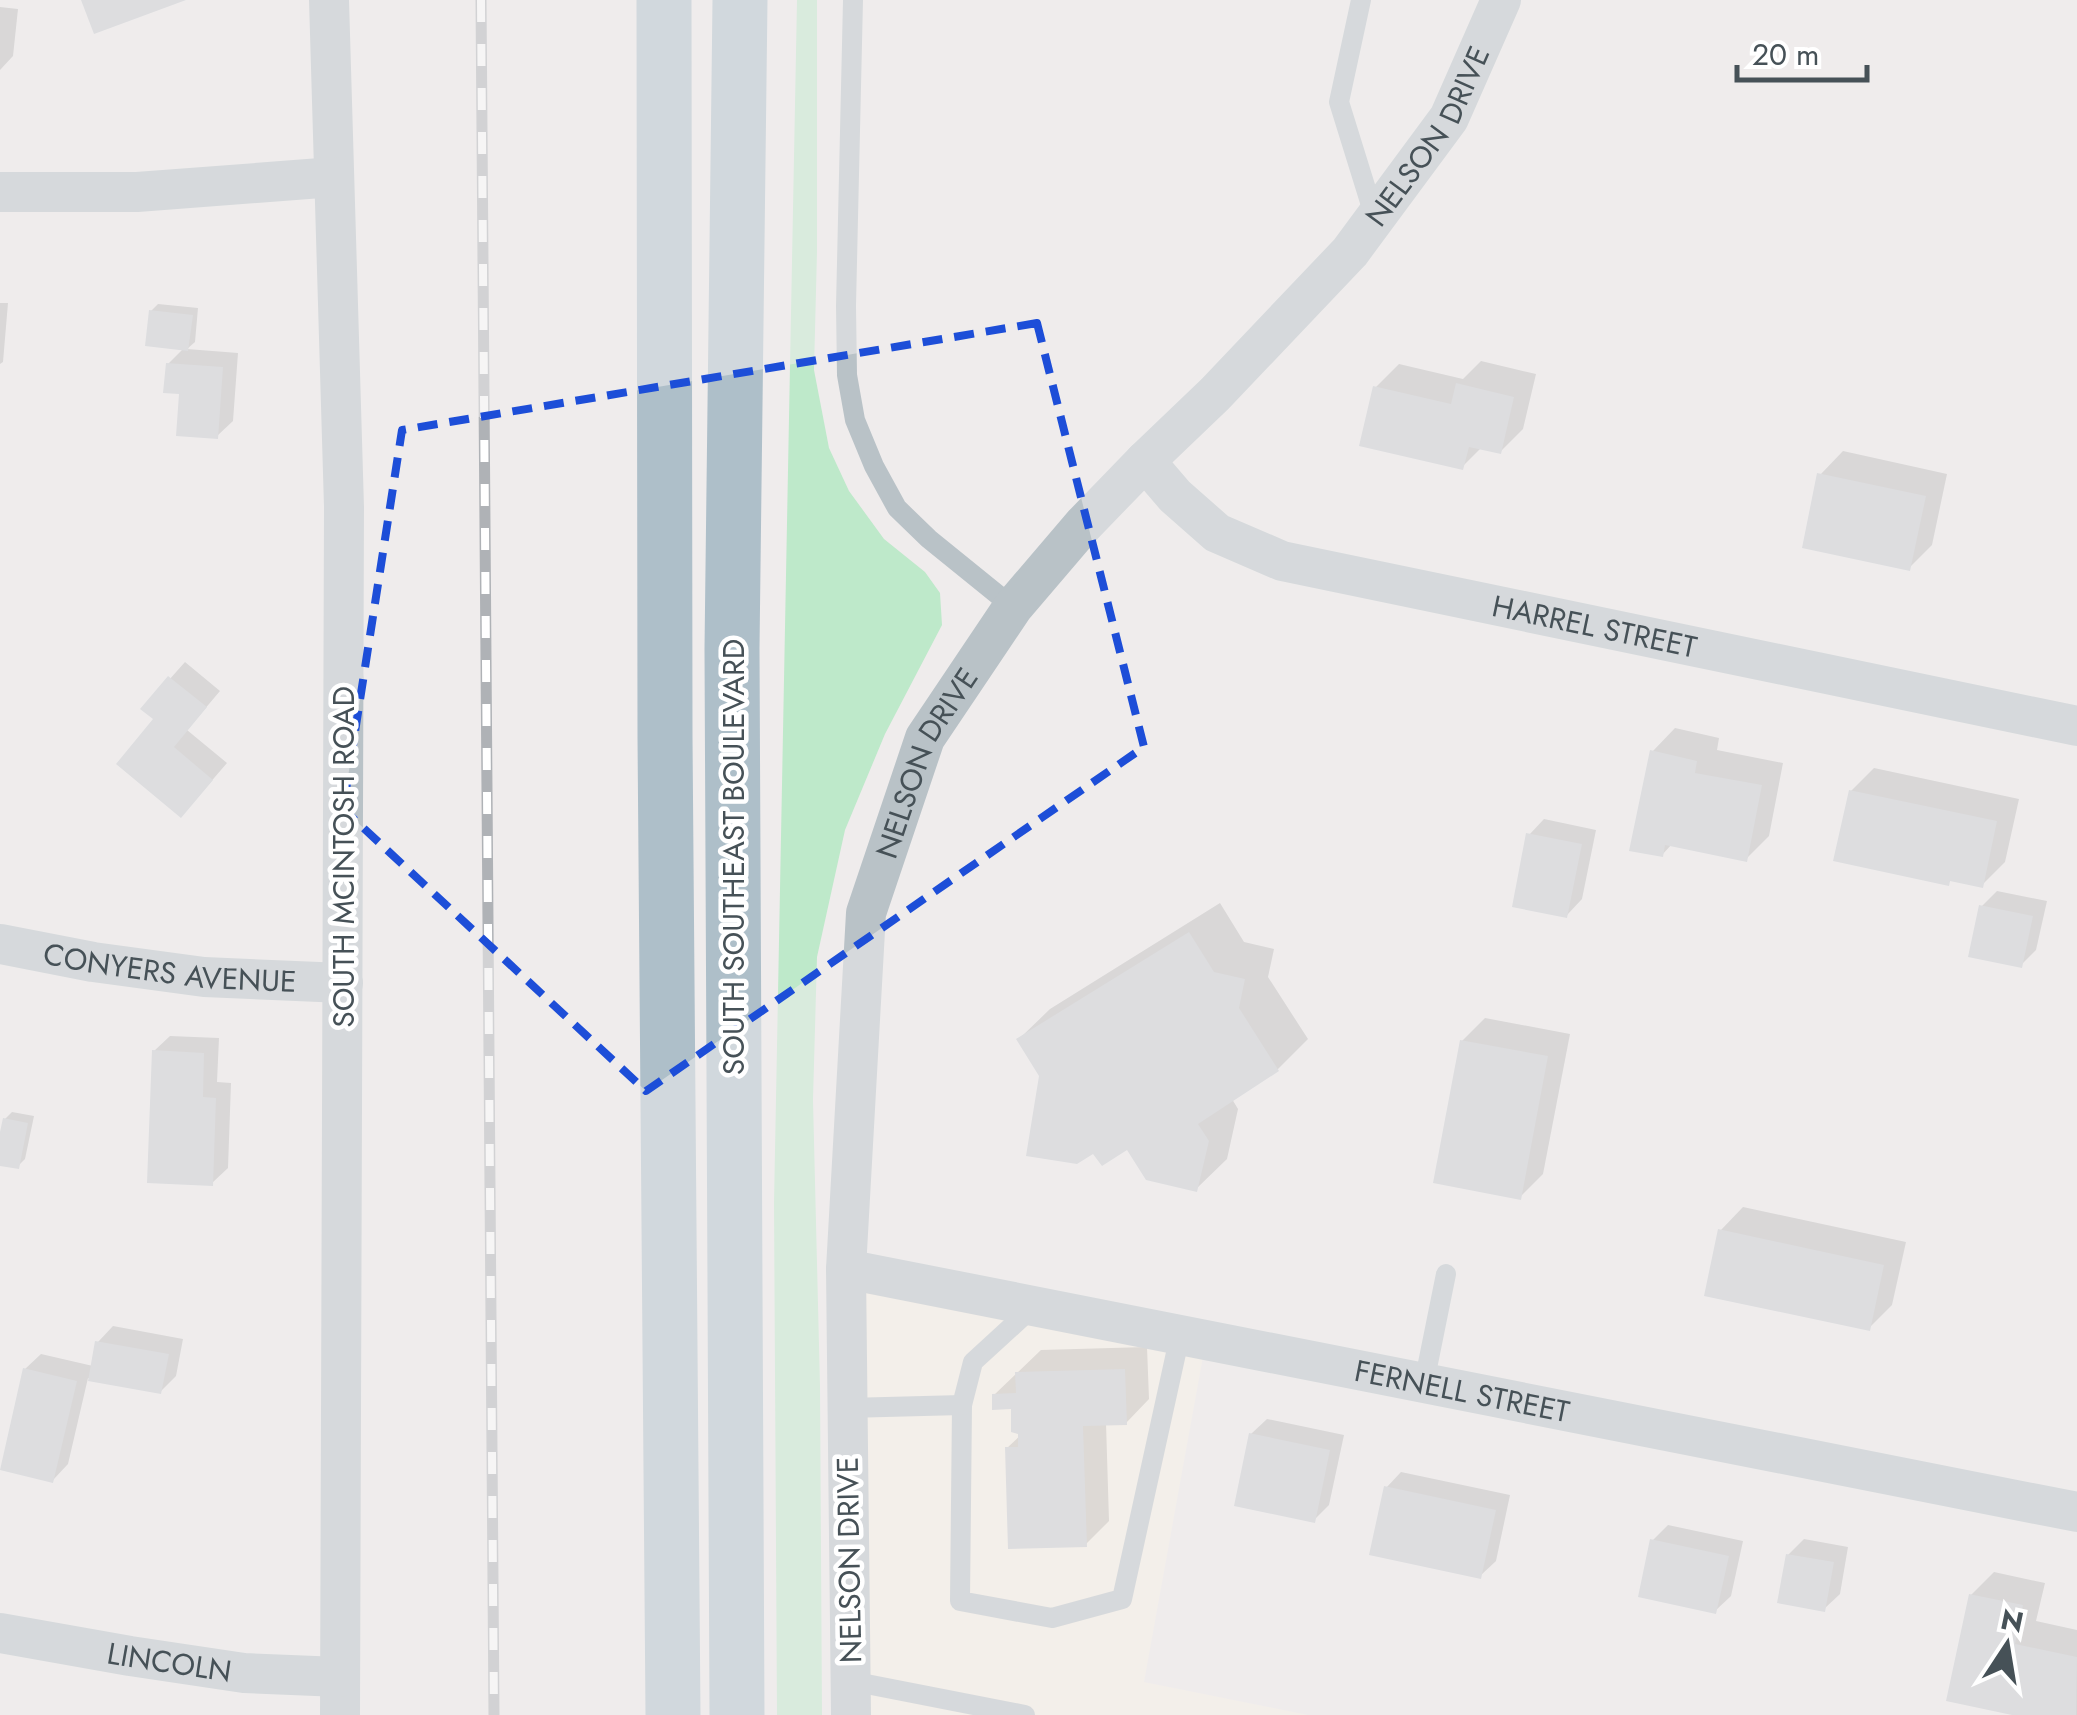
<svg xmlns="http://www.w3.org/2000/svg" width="2077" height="1715" font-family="Jost,sans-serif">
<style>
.commercial{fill:#f9f1e6}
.green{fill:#bee9ca}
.shadow{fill:#0003}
.building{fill:#c7cacf}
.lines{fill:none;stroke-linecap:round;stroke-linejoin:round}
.service{stroke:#b9c2c7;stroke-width:20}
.minor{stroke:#b9c2c7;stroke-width:40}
.primary{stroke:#aebfc9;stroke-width:55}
.rail-casing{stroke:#afb2b6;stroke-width:11}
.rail{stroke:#fff;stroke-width:8;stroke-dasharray:22;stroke-linecap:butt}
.marked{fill:none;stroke:#1d4ed8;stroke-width:8;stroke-dasharray:20 12;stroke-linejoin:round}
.labels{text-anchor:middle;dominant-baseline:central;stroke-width:9;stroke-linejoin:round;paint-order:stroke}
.street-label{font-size:30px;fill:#465157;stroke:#fff}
</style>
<rect width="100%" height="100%" fill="#efecec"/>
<polygon class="commercial" points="846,1269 1206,1340 1144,1682 1308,1715 854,1715"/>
<polygon class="green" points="797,0 817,0 817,252 814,370 829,448 849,491 884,539 925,572 940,593 942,625 885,734 845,830 817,957 813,1100 820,1386 822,1715 777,1715 774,1203"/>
<g class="shadow">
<polygon points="0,7 18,9 13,56 0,70"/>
<polygon points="0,303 8,303 3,362 0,364"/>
<polygon points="158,304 198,308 195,342 187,349 238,353 233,421 217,436 181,392 168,364 184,348 151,311"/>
<polygon points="1481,361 1536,374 1523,429 1500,452 1482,447 1462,467 1375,388 1399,364 1463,379"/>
<polygon points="1843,451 1947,474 1932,545 1909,568 1820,475"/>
<polygon points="185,662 220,691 187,730 227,763 196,799 156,719 144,708"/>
<polygon points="1675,728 1719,738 1717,750 1783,763 1769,836 1746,859 1672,844 1662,855 1652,752"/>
<polygon points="1874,768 2019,799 2005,862 1982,885 1952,879 1948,883 1851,791"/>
<polygon points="1544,819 1596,830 1582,899 1567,915 1529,835"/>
<polygon points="1997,891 2047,901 2036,950 2021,965 1982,906"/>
<polygon points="1220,903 1244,942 1274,949 1268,977 1308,1039 1278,1069 1232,1099 1238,1109 1227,1159 1196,1189 1127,1147 1042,1075 1019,1039 1050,1009"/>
<polygon points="1485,1018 1570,1034 1543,1174 1520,1197 1462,1041"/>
<polygon points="170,1036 219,1038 217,1082 231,1083 228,1168 212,1183 154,1051"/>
<polygon points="12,1112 34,1116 25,1159 18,1166 0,1163 0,1146 5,1119"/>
<polygon points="1743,1207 1906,1242 1892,1305 1869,1328 1720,1231"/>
<polygon points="113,1326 183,1339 176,1376 161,1391 88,1378 68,1464 53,1480 25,1369 41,1354 93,1366 98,1342"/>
<polygon points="1147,1347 1149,1399 1126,1423 1106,1423 1109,1521 1086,1544 1007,1448 1023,1433 1014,1407 994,1395 1041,1350"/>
<polygon points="1267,1419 1344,1435 1329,1505 1314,1520 1251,1434"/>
<polygon points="1401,1472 1510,1495 1496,1561 1480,1576 1386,1488"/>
<polygon points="1668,1525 1743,1541 1731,1596 1715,1611 1653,1540"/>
<polygon points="1804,1539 1848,1547 1840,1594 1824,1609 1788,1555"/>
<polygon points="1994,1572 2045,1583 2036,1621 2077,1630 2077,1715 2024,1715 1971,1595"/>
</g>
<g class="building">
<polygon points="81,0 186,0 94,34"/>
<polygon points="149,310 193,315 188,351 145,346"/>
<polygon points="166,363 223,367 218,439 176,436 179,394 163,393"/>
<polygon points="1456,383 1514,397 1501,454 1469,447 1463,470 1359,446 1373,386 1451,404"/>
<polygon points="1817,473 1926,496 1910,571 1802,548"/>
<polygon points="168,676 207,707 174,747 213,780 181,818 116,764 153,719 140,709"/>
<polygon points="1650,750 1697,761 1695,773 1762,785 1747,862 1665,845 1663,857 1629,851"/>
<polygon points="1849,790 1997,821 1983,888 1950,881 1949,886 1833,861"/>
<polygon points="1526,833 1582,844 1567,918 1512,907"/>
<polygon points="1979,905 2033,916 2022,968 1968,957"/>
<polygon points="1189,932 1214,972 1245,979 1239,1008 1279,1071 1198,1124 1209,1141 1197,1192 1146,1180 1127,1150 1102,1166 1093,1154 1077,1164 1026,1156 1039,1076 1016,1039"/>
<polygon points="1460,1040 1548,1056 1521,1200 1433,1183"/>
<polygon points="152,1050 204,1053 203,1097 216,1098 213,1186 147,1183"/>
<polygon points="3,1118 28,1123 19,1169 0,1166 0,1132"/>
<polygon points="1718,1229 1884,1265 1870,1331 1704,1296"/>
<polygon points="95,1341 169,1354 161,1394 88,1381"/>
<polygon points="23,1368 77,1381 53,1483 0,1470"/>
<polygon points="1125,1369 1127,1425 1083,1426 1087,1547 1008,1549 1005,1447 1018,1447 1018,1434 1011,1432 1011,1409 992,1410 992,1394 1016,1393 1015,1372"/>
<polygon points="1249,1433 1330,1450 1315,1523 1234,1506"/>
<polygon points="1384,1486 1496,1510 1481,1579 1369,1555"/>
<polygon points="1650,1539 1729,1556 1716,1614 1638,1597"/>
<polygon points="1786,1554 1834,1562 1825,1612 1777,1603"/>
<polygon points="1969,1594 2023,1605 2015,1644 2077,1657 2076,1715 2012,1715 1946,1701"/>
</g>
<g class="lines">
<g class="service">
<polyline points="853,0 846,306 847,375 855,420 874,466 897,508 929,539 1013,607"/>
<polyline points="1361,0 1339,102 1375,218"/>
<polyline points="1033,1307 973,1362 962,1405 960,1601 1052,1618 1122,1599 1180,1335"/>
<polyline points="1424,1383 1446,1274"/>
<polyline points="847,1408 962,1405"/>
<polyline points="851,1681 1025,1715"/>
</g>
<g class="minor">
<polyline points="329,0 344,507 340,1715"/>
<polyline points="0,192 137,192 334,177"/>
<path id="s1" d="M1145,461L1175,496L1217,533L1282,561L2077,726"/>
<path id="s2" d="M0,944L93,962L204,977L343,983"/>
<path id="s3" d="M846,1269L2077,1512"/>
<path id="s4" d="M0,1633L130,1656L244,1673L340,1677"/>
<path id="s5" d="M851,1715L846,1269L866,913L925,738L1013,607L1083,525L1145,461L1215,394L1350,252L1449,118L1501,0"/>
</g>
<g class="primary">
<polyline points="664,0 665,737 673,1715"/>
<polyline points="737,1715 732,649 740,0"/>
</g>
<g class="rail-casing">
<polyline id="rail" points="481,0 494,1715"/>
</g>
<use href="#rail" class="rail"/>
</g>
<path d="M0 0H2077V1715H0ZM1037,323L1144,747L646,1091L343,809L402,430Z" fill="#efecec" fill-opacity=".55" fill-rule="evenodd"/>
<path class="marked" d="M1037,323L1144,747L646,1091L343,809L402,430Z"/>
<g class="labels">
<g class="street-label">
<text stroke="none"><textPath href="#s5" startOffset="1775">NELSON DRIVE</textPath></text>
<text stroke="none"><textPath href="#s1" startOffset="492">HARREL STREET</textPath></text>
<text stroke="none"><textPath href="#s5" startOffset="965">NELSON DRIVE</textPath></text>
<text transform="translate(343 857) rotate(-90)">SOUTH MCINTOSH ROAD</text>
<text transform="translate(733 857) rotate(-90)">SOUTH SOUTHEAST BOULEVARD</text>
<text stroke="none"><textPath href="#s2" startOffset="172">CONYERS AVENUE</textPath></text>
<text stroke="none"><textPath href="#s3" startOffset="628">FERNELL STREET</textPath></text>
<text transform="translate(849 1560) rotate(-91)">NELSON DRIVE</text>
<text stroke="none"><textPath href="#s4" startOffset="172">LINCOLN</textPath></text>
</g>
</g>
<g transform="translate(2007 1645) rotate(12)" stroke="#ffffff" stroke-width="8" paint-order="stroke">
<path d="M0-8L18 38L0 25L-18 38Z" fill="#465157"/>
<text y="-15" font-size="28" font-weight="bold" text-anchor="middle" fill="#465157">N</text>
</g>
<path d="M1737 65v15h130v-15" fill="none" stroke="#465157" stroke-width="5"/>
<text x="1752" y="65" font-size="30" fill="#465157" stroke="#ffffff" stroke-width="8" paint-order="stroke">20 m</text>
</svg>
